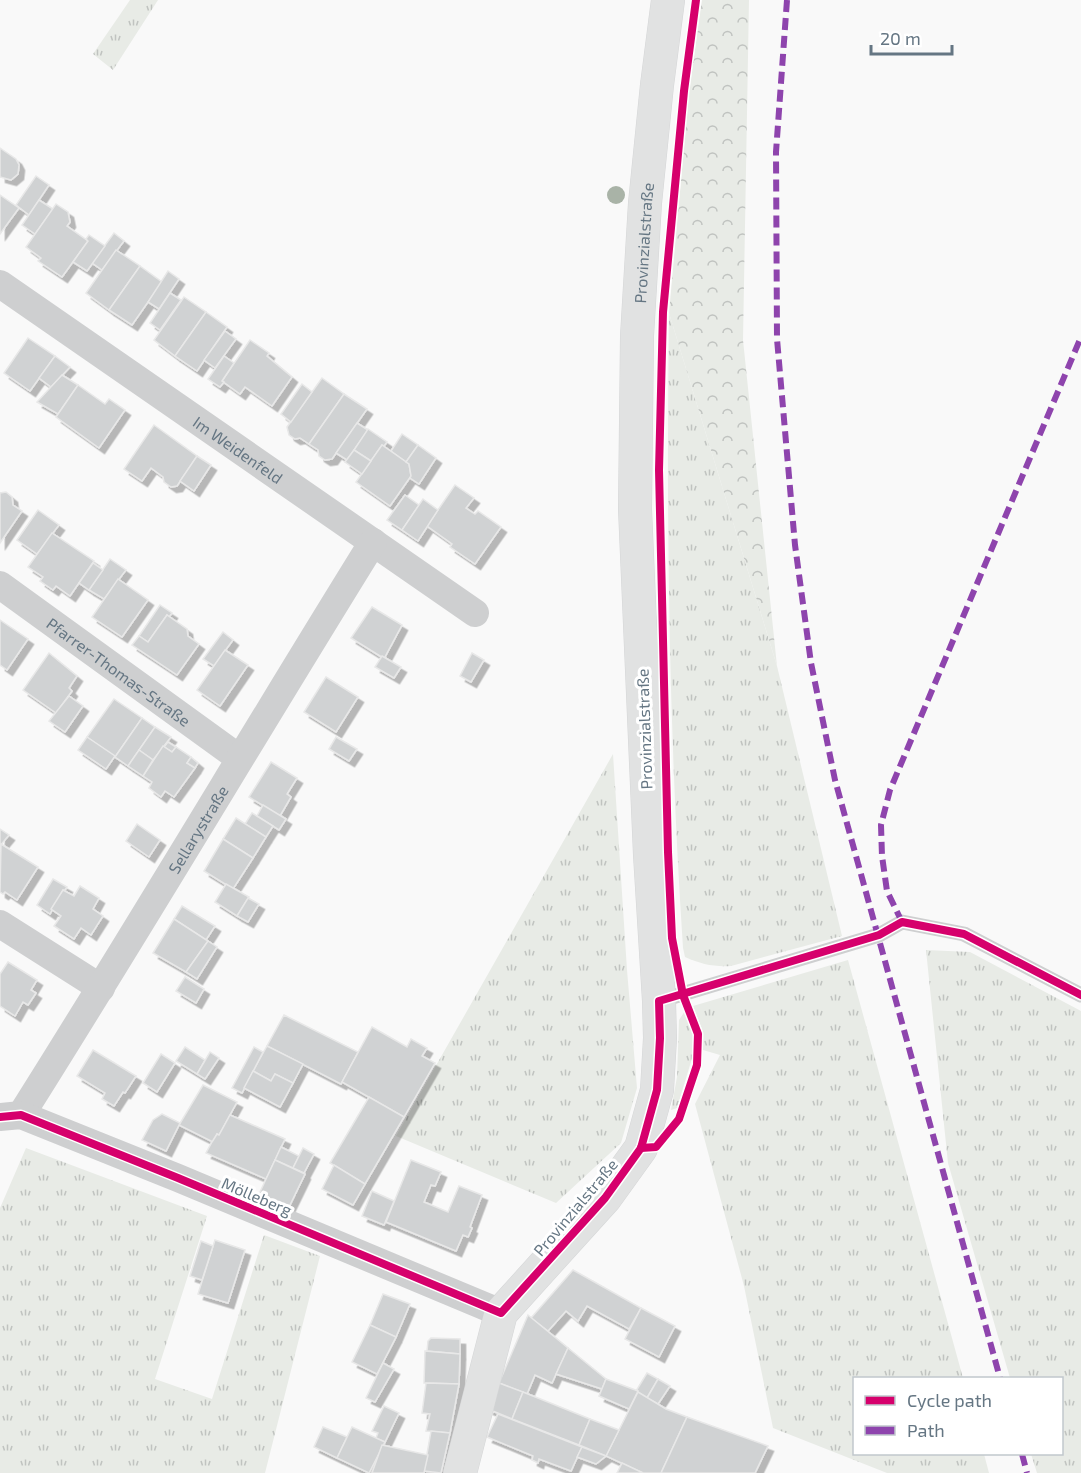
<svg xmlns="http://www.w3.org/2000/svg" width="1081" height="1473" font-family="'Exo 2',sans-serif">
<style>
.grass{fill:url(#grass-tufts)}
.forest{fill:url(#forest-crowns)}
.building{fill:#d0d2d3;stroke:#e8e8e8;stroke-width:1.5;filter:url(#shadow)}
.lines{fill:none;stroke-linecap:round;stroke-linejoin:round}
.secondary-casing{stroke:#d5d6d7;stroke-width:34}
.service{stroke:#cecfd0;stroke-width:15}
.minor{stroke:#cecfd0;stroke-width:28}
.secondary{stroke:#e1e2e2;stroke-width:33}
.quiet{stroke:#8e44ad;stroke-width:6;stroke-dasharray:12 6;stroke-linecap:butt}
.cycleway-casing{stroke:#fff;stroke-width:11}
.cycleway{stroke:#d6006c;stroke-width:8}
.tree{fill:#a9b3a7}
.labels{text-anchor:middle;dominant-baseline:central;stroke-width:6;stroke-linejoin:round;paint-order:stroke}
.street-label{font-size:16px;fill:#657683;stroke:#fff}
</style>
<defs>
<pattern id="grass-tufts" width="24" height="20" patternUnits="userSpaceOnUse" patternTransform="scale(1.5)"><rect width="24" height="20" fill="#e8ebe6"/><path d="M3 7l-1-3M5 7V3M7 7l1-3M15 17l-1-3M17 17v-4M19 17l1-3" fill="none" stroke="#c0c3c0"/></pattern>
<pattern id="forest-crowns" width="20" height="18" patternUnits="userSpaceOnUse" patternTransform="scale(1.5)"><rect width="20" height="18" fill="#e8ebe6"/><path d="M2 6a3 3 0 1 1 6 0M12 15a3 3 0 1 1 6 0" fill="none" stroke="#c0c3c0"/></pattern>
<filter id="shadow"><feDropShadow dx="5.5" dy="5.5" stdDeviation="0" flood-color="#0004"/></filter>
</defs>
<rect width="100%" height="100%" fill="#f9f9f9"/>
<g class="grass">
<polygon points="130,0 158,0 113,70 93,54"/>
<path d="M669,313L777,666L842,936L731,966C713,967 701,964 685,957L683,948C669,737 666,525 669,313Z"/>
<polygon points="613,754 627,970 637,1088 621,1143 556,1203 396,1136"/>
<polygon points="926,950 970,952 1081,1011 1081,1473 1037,1473 1031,1454 1062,1454 1062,1378 1010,1378 948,1163"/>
<polygon points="848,960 963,1378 854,1378 854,1454 984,1454 989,1473 887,1473 773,1428 744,1286 695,1104 720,1055 703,1050 703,1032 693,1006"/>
<polygon points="685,1011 694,1034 693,1055 677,1108 671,1110 677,1077 679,1020"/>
<polygon points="26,1148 207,1216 155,1379 212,1399 264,1235 320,1256 265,1473 0,1473 0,1208"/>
</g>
<polygon class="forest" points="702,0 749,0 743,340 777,666 669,313 689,92"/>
<g class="building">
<polygon points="0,148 16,159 19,165 18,174 11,180 0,177"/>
<polygon points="36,176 49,185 29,215 16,205"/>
<polygon points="0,195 19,208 0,234"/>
<polygon points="39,200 53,209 35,234 22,225"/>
<polygon points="56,204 68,212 70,222 67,226 88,241 62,277 38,261 41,258 26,247"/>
<polygon points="114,233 124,241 102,270 92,263"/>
<polygon points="89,235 105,246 87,271 73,262 88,241 86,239"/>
<polygon points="116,250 140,266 109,310 86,293"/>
<polygon points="140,266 162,282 132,325 109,310"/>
<polygon points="168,271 179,279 159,309 148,302"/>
<polygon points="170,293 181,300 160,330 150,323"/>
<polygon points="184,297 206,312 175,356 154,340"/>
<polygon points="206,312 227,327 197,371 175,356"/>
<polygon points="225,331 236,339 215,368 204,360"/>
<polygon points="28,338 55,356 30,391 4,373"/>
<polygon points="250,340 269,353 267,356 292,377 272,406 245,387 240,394 222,381"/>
<polygon points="55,356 70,367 51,387 39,378"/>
<polygon points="224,356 234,363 222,381 224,382 220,387 208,379"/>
<polygon points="62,375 78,385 58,414 37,402"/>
<polygon points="322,378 344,394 309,444 300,438 295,439 289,435 287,427"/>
<polygon points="302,384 312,392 291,422 281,414"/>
<polygon points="78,385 105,404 109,399 125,410 99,448 56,417"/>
<polygon points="344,394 367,409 332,459 325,460 319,456 318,450 309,444"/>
<polygon points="357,423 368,430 347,460 336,453"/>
<polygon points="154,425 197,456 177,486 171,487 164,482 163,477 151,468 142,481 124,469"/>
<polygon points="368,429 387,442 384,446 382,445 371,461 354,450"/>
<polygon points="402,434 418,445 406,462 391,451"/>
<polygon points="382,445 409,464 411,476 390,506 356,482"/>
<polygon points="418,445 436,458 419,484 410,478 411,476 409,464 406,462"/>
<polygon points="354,450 371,461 362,474 345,462"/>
<polygon points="197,456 211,465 194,491 180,481"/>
<polygon points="455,485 474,498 466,508 475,514 478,511 501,527 475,564 450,547 452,544 427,526"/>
<polygon points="6,492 12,497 13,505 22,511 0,543 0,493"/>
<polygon points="405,495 419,505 402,530 387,520"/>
<polygon points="423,499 438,510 418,541 402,530"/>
<polygon points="38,510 59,525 37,554 17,540"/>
<polygon points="52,533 94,561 70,596 56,586 53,590 40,581 43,577 28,567"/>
<polygon points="110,559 126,570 104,599 89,590"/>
<polygon points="93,563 103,570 89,590 79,583"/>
<polygon points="118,579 148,600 122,637 92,617"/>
<polygon points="160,605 172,613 169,617 167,615 148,642 139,636"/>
<polygon points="372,607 402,625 385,657 388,661 351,638"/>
<polygon points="167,615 187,629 188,636 199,644 177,675 132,645 139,636 148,642"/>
<polygon points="0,620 28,639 7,670 0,665"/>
<polygon points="223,632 233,640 214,666 203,659"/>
<polygon points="225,650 248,665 220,706 197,690"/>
<polygon points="49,653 77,676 69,688 72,691 56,713 23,690"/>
<polygon points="472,653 484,660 471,682 460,676"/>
<polygon points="382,656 401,667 394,678 375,667"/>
<polygon points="326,677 358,697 336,732 304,712"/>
<polygon points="69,696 83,706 65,732 49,721"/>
<polygon points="114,699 142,718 115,757 87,737"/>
<polygon points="142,718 155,727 128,766 115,757"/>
<polygon points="155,727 171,737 153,760 139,750"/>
<polygon points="87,737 115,756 106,769 78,750"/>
<polygon points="336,737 357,749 349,761 329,749"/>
<polygon points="168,742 176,747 172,752 164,747"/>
<polygon points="163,746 172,752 176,747 191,757 187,763 195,768 174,797 165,791 161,797 149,788 152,782 143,776"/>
<polygon points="139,750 153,760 143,776 128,766"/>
<polygon points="191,757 198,763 195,768 187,763"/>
<polygon points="271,762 297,778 287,794 291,797 280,816 249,797"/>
<polygon points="263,805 286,819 279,830 257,816"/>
<polygon points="252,813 273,826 266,837 245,824"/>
<polygon points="236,818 266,837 253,858 223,839"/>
<polygon points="137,824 160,840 149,857 126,841"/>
<polygon points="0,829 9,835 0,846"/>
<polygon points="223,839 253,858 233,889 204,871"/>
<polygon points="1,844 38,867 17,900 5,892 3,894 0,892"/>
<polygon points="53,879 67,887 65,890 63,890 50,914 37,905"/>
<polygon points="226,884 249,897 237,916 215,902"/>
<polygon points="80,886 99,898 93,909 103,916 91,935 81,928 74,939 54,926 61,916 51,909 63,890 74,896"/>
<polygon points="248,898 259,904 248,922 237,916"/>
<polygon points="182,906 215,926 206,940 174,919"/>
<polygon points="174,919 208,941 186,972 153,953"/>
<polygon points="208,941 217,947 197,979 186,972"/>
<polygon points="8,962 37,980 31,990 36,993 28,1005 23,1002 15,1016 0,1006 0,974"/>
<polygon points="185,977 204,989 196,1003 176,991"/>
<polygon points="284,1015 358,1052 341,1084 267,1046"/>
<polygon points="372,1027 407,1047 411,1039 427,1048 422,1056 435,1063 404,1117 342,1082"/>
<polygon points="267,1046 303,1064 293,1083 275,1074 271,1081 253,1071"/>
<polygon points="185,1047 205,1060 197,1074 176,1061"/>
<polygon points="254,1047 263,1052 242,1093 232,1088"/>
<polygon points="93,1050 136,1076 125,1093 123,1092 114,1106 102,1099 105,1093 77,1076"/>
<polygon points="210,1052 219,1058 205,1079 197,1074"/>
<polygon points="161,1054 175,1063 157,1092 143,1083"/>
<polygon points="253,1071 271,1081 275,1074 293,1083 280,1107 244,1088"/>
<polygon points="203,1085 237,1102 219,1135 217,1134 213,1142 179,1125"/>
<polygon points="369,1097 404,1117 365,1184 330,1163"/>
<polygon points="162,1114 180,1123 166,1151 142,1140 153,1120"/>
<polygon points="230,1115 285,1139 266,1179 206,1153 212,1142 217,1134 219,1135"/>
<polygon points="281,1147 299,1156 293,1168 275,1160"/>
<polygon points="303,1148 314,1154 304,1173 293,1168"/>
<polygon points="275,1160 305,1174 289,1207 259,1194"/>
<polygon points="411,1160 441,1172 435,1186 431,1185 424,1202 448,1212 459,1186 482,1195 470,1227 472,1228 468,1237 463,1235 456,1251 386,1222"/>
<polygon points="334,1165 365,1184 353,1205 322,1189"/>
<polygon points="372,1191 394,1201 384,1225 362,1216"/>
<polygon points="215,1240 245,1250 228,1303 198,1294"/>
<polygon points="201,1241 213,1246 202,1280 190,1276"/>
<polygon points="573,1270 641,1308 629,1329 587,1306 578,1321 566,1311 548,1331 531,1318"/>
<polygon points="383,1294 410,1304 396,1337 370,1325"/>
<polygon points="641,1308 675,1326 659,1357 625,1339"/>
<polygon points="528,1315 568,1348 552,1383 535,1375 527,1394 499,1383"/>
<polygon points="370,1325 396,1337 377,1374 352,1362"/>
<polygon points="431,1338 460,1339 460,1354 427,1351 428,1341"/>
<polygon points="568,1348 606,1379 602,1389 556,1374"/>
<polygon points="425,1351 460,1354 459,1384 424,1383"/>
<polygon points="383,1363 394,1369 375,1402 366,1398"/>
<polygon points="647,1373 658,1379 647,1398 636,1391"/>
<polygon points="606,1379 638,1391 629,1409 599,1396"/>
<polygon points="658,1379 670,1386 658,1404 647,1398"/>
<polygon points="426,1383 459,1384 450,1433 426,1431 430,1414 422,1413"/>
<polygon points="499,1383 523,1392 512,1419 488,1409"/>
<polygon points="523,1392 590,1419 579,1445 512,1419"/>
<polygon points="638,1392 666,1409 687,1417 661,1473 643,1473 606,1456"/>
<polygon points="384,1406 399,1413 385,1442 376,1438 378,1433 372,1431"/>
<polygon points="498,1414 582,1447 571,1471 539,1459 538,1463 532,1460 533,1456 487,1437"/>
<polygon points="687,1417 768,1446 755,1473 661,1473"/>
<polygon points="590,1419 619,1430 606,1456 579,1445"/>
<polygon points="323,1427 347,1437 337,1458 314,1447"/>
<polygon points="352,1427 385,1442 369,1473 337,1458"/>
<polygon points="431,1431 450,1433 441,1473 424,1471"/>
<polygon points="382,1445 428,1455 424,1473 372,1473"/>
<polygon points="582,1447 606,1456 596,1464 577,1457"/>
<polygon points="622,1463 643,1473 617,1473"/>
</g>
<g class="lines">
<g class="secondary-casing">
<g id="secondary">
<path id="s4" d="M460,1473L501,1313L605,1198L641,1148L657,1090L660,1038L659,1001L650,855L635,509L637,336L645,203L657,85L668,0"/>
</g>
</g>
<polyline class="service" points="659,1001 879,935 902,922 964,934 1081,995"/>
<g class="minor">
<path id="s1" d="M0,284L475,613"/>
<path id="s2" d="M0,585L239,758"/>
<polyline points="0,924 101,988"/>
<path id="s3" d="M21,1115C141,925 255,732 373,542"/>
<polyline points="0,1117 21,1115 178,1178 501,1313"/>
</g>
<use href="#secondary" class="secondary"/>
<g class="quiet">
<polyline points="787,0 776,152 777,339 795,545 811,663 835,780 1000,1378"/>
<polyline points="902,922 887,891 882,856 881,825 890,790 1081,337"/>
<polyline points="1022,1454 1027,1473"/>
</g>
<g class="cycleway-casing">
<g id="cycleway">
<polyline points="0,1117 21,1115 178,1178 501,1313 605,1198 641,1148 657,1090 660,1038 659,1001 879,935 902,922 964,934 1081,995"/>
<polyline points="641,1148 656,1147 679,1119 697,1065 698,1034 683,995 672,938 668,852 659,470 663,312 684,91 696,0"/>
</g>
</g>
<use href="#cycleway" class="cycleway"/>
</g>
<circle class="tree" cx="616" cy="195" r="9"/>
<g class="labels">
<g class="street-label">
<text stroke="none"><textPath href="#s4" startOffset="1290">Provinzialstraße</textPath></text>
<text stroke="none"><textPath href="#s1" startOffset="290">Im Weidenfeld</textPath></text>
<text stroke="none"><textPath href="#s2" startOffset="147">Pfarrer-Thomas-Straße</textPath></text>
<text transform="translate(644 729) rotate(-92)">Provinzialstraße</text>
<text stroke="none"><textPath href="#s3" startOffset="336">Sellarystraße</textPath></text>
<text transform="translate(257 1196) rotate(23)">Mölleberg</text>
<text transform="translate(575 1207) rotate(-50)">Provinzialstraße</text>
</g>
</g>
<rect x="853" y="1377" width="210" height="78" fill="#ffffff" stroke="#c1c8cd" stroke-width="1.5"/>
<rect x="865" y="1396" width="30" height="9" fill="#d6006c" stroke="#c1c8cd" stroke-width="1.5"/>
<text x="907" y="1407" font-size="18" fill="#657683">Cycle path</text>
<rect x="865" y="1426" width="30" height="9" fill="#8e44ad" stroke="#c1c8cd" stroke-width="1.5"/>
<text x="907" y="1437" font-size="18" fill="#657683">Path</text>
<path d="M871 45v9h81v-9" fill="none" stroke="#657683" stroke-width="3"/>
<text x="880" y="45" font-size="18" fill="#657683" stroke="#ffffff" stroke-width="4.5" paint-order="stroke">20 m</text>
</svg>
